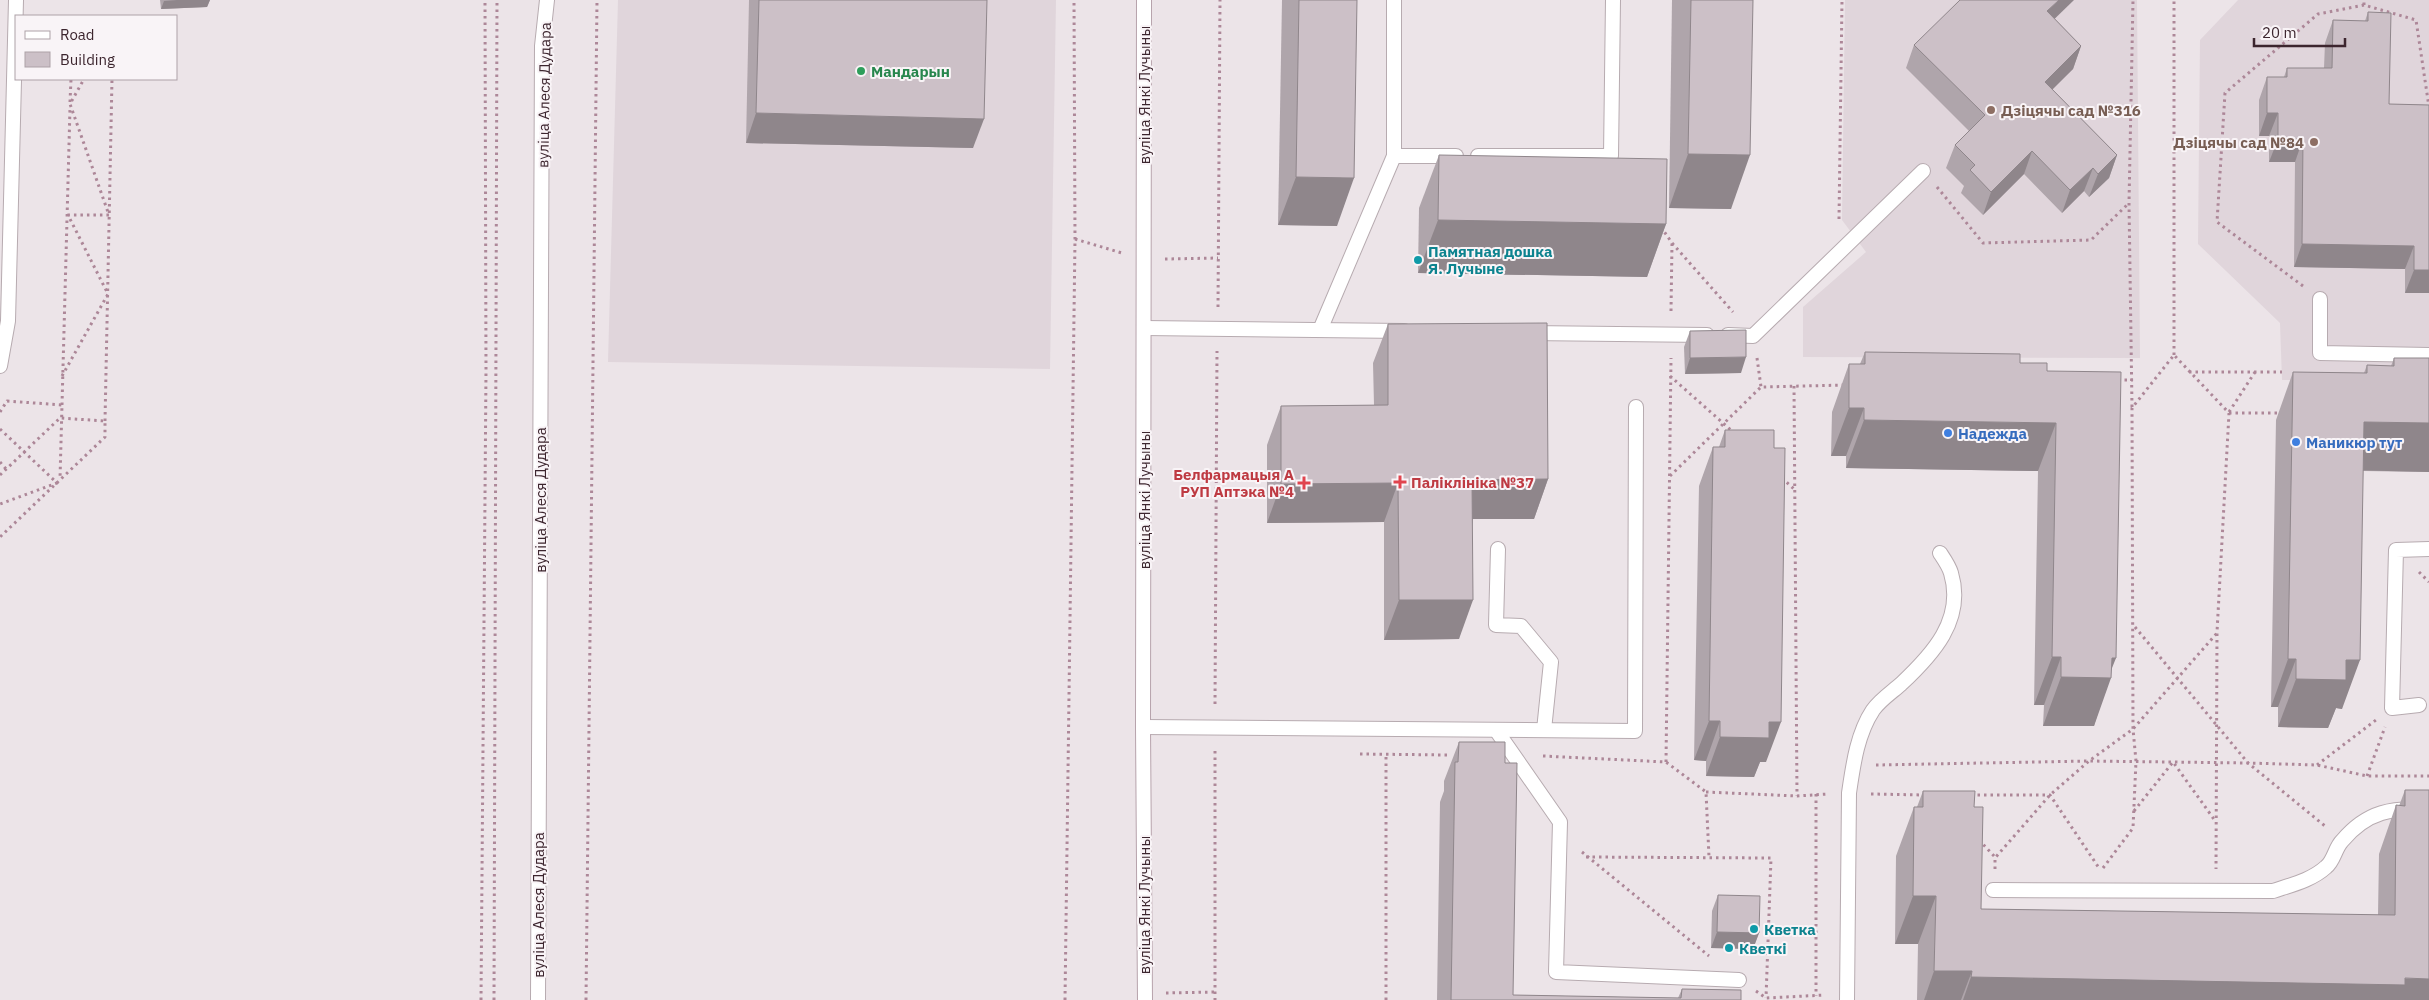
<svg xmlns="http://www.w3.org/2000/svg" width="2429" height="1000" font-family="'IBM Plex Sans',sans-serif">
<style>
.built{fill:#e0d5db}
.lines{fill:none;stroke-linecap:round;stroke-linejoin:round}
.service-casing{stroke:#b7abb0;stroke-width:16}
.minor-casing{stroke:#b7abb0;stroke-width:16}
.secondary-casing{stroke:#b7a3ac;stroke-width:16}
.path{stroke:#ad8798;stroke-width:3;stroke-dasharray:2.5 4;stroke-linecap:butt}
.service{stroke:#fff;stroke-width:14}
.minor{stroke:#fff;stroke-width:14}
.secondary{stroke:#fff;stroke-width:14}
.wall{fill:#afa5ab}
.shaded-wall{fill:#8f868b}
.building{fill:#ccc0c7;stroke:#8f868b}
.leisure-dot{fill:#2e9e5b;stroke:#f9f4f7;stroke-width:2}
.education-dot{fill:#8d6e63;stroke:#f9f4f7;stroke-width:2}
.culture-dot{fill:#0f9aa8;stroke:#f9f4f7;stroke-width:2}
.shop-dot{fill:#3f7fe0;stroke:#f9f4f7;stroke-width:2}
.health-dot{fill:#e0444e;stroke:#f9f4f7;stroke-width:2}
.labels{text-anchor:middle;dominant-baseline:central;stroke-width:4;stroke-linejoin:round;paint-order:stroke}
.leisure-label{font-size:15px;font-weight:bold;fill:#27864d;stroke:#f9f4f7;text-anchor:start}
.street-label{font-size:15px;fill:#3c252e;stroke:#f9f4f7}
.education-label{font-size:15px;font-weight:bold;fill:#785e54;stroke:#f9f4f7;text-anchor:start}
.culture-label{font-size:15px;font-weight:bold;fill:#0d838f;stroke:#f9f4f7;text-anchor:start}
.shop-label{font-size:15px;font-weight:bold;fill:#366cbe;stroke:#f9f4f7;text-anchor:start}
.health-label{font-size:15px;font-weight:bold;fill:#be3a42;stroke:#f9f4f7;text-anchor:end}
</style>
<rect width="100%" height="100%" fill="#ece4e8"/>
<g class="built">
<polygon points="618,0 1056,0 1050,369 608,362"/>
<polygon points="1845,0 2137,0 2140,358 1803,357 1803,307 1866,252 1842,220"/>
<polygon points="2238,0 2429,0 2429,380 2282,380 2280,323 2198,244 2200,40"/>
</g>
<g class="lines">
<g class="service-casing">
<g id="service">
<polyline points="1394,156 1456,156"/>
<polyline points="1478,156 1611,156 1613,0"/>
<polyline points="2320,299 2320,353 2429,355"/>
<polyline points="1144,328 1404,331"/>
<polyline points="1320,330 1394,156 1394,0"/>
<polyline points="1528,333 1707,335"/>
<polyline points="1728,335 1753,336 1923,171"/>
<polyline points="0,366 8,321 16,0"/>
<polyline points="1498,549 1496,625 1521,626 1551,662 1544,730"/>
<polyline points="2419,705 2392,708 2396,550 2429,549"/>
<polyline points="1143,727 1635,731 1636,407"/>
<polyline points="1496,730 1560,822 1556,972 1739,980"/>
<path d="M1993,890L2273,891C2291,885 2312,880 2326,867C2334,861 2335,848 2342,841C2367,811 2393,807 2429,810"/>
<path d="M1847,1000L1849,793C1853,766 1857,734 1873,710C1880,700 1892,692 1901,684C1932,655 1965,620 1951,573C1949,566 1944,559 1940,553"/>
</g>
</g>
<g class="minor-casing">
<polyline id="minor" points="538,1000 542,46 547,0"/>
</g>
<g class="secondary-casing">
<polyline id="secondary" points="1144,0 1143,727 1145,1000"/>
</g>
<g class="path">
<polyline points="2364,5 2364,0"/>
<polyline points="70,102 71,79"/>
<polyline points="1937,187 1983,243 2091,240 2129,203"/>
<polyline points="1839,219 1842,0"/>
<polyline points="1661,227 1672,243 1733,312"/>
<polyline points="1075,239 1122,253"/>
<polyline points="1165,259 1218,258"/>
<polyline points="2303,286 2217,222 2225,93 2318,14 2364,5 2416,20 2429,107"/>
<polyline points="1218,307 1220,0"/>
<polyline points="1671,311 1672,243"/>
<polyline points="2174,355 2174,0"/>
<polyline points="1757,358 1761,387"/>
<polyline points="2189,372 2282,372"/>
<polyline points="62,376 108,294 68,215 109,215 70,104 84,79"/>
<polyline points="1670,376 1732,431"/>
<polyline points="2118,380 2133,380"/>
<polyline points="1794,386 1797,796"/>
<polyline points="62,405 70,108"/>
<polyline points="2132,407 2129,203 2133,0"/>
<polyline points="0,412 7,401 62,405 60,479"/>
<polyline points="2229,412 2255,372"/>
<polyline points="2229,413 2281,413"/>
<polyline points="105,421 112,79"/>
<polyline points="0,429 57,483 0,504"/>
<polyline points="0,462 6,469"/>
<polyline points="0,475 60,418 105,421 105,437 0,537"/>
<polyline points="1670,476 1761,387 1845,385"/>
<polyline points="1782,478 1794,489"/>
<polyline points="2419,572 2429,582"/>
<polyline points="2135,627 2248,763 2325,826"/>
<polyline points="1215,704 1217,351"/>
<polyline points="1215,751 1215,1000"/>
<polyline points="1360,754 1449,755"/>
<polyline points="1543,756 1666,762 1706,792 1709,857"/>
<polyline points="1666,762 1671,358"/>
<polyline points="1876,765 2089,761 2248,763 2317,765 2367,776 2429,776"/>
<polyline points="2317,765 2376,720"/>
<polyline points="2367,776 2385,727"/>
<polyline points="1706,792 1797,796 1828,794"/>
<polyline points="1816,794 1816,996"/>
<polyline points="1871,794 1925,795"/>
<polyline points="1971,795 2050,795 2099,868"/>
<polyline points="2134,811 2173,762 2216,822"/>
<polyline points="1979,840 1995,857"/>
<polyline points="1582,852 1709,956"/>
<polyline points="1586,857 1771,858 1766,998"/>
<polyline points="2103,868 2133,828 2136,761 2133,729 2132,408 2174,355 2229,413 2217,632 2216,869"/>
<polyline points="1995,869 1995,858 2050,795 2089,761 2133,729 2217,633"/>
<polyline points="1756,991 1766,998 1825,995"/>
<polyline points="1166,993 1215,992"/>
<polyline points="481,1000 486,371 485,0"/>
<polyline points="494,1000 497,0"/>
<polyline points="586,1000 597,0"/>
<polyline points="1065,1000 1075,239 1074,0"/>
<polyline points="1386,1000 1386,755"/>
</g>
<use href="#service" class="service"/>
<use href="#minor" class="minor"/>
<use href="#secondary" class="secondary"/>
</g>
<g class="wall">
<polygon points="160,0 210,0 207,7 161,9"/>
<polygon points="749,0 987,0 973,148 746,143"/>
<polygon points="1282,0 1357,0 1337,226 1278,225"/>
<polygon points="1672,0 1753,0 1731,209 1669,208"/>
<polygon points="2368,12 2389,104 2429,105 2429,293 2405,293 2405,269 2294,267 2295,162 2269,162 2269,136 2259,136 2259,100 2267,77 2284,77 2287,68 2324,68 2325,43 2333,20 2365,21"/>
<polygon points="2055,19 2081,46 2073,69 2052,89 2117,155 2109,178 2089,197 2084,191 2062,213 2024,174 1983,215 1961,193 1964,186 1946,168 1955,145 1969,131 1906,68 1914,45"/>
<polygon points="1439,155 1666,224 1647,277 1418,273 1419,208"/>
<polygon points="1388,324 1548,479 1534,519 1473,519 1459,639 1384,640 1384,522 1267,523 1267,445 1281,406 1374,405 1373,363"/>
<polygon points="1690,331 1741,373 1685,374 1684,347"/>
<polygon points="1865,352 2020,363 2047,371 2111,670 2094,726 2043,726 2044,705 2034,705 2038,471 1846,468 1846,456 1831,456 1832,412 1849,364 1860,364"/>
<polygon points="2394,358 2429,358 2429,472 2363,471 2342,709 2336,708 2328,728 2278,727 2278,707 2271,707 2276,420 2293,372 2364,373 2367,365 2391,366"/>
<polygon points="1725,430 1766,762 1760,762 1754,777 1706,776 1706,761 1694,760 1699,486 1713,447 1719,447"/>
<polygon points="1459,742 1505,763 1513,995 1678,998 1682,989 1741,1000 1437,1000 1440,802 1444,791 1444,781"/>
<polygon points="2405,790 2429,1000 1917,1000 1918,944 1895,944 1896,856 1914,807 1917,807 1923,791 1974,807 1981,909 2378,915 2379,854 2396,805 2399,806"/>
<polygon points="1718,895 1759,933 1753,949 1711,948 1712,911"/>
</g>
<g class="shaded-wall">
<polygon points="177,0 210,0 207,7 161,9 164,1"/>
<polygon points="2059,0 2074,0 2039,34 2047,11"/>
<polygon points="2081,46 2073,69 2037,105 2045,82"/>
<polygon points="756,113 984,119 973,148 746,143"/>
<polygon points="2267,113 2278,113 2269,136 2259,136"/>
<polygon points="2278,139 2303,139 2295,162 2269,162"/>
<polygon points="2032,151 2024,174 1983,215 1991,192"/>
<polygon points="1688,154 1750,155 1731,209 1669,208"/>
<polygon points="2117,155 2109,178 2089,197 2098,174"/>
<polygon points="2093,168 2084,191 2062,213 2070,190"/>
<polygon points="1296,177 1354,178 1337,226 1278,225"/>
<polygon points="1438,220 1666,224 1647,277 1418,273"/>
<polygon points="2302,244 2414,246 2405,269 2294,267"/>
<polygon points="2414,270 2429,270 2429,293 2405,293"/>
<polygon points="1746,357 1741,373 1685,374 1690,358"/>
<polygon points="1849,408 1864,408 1846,456 1831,456"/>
<polygon points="1864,420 2056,423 2038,471 1846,468"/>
<polygon points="2364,422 2429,423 2429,472 2347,470"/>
<polygon points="1548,479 1534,519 1458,519 1472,480"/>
<polygon points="1398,483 1384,522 1267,523 1281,484"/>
<polygon points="1399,600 1473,600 1459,639 1384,640"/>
<polygon points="2052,657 2061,657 2044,705 2034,705"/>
<polygon points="2112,658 2116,658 2108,678 2111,678 2094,726 2043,726 2061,677"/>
<polygon points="2288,659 2296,659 2278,707 2271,707"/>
<polygon points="2346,660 2360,660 2342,709 2336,708 2328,728 2278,727 2296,679"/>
<polygon points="1709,721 1720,721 1706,761 1694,760"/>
<polygon points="1769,722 1781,722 1766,762 1760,762 1754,777 1706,776 1720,737"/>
<polygon points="1913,896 1936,896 1918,944 1895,944"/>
<polygon points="1717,932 1759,933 1753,949 1711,948"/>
<polygon points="1934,971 1972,971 1961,1000 1924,1000"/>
<polygon points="1971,977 2429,979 2429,1000 1963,1000"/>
</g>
<g class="building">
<polygon points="759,0 987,0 984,119 756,113"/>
<polygon points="1299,0 1357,0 1354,178 1296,177"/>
<polygon points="1691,0 1753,0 1750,155 1688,154"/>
<polygon points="1960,0 2059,0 2047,11 2081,46 2045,82 2117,155 2098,174 2093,168 2070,190 2032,151 1991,192 1970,170 1975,165 1955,145 1985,115 1914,45"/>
<polygon points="2368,12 2391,13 2389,104 2429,105 2429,270 2414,270 2414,246 2302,244 2303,139 2278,139 2278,113 2267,113 2267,77 2287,77 2287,68 2332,68 2333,20 2368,21"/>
<polygon points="1439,155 1667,159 1666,224 1438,220"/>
<polygon points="1547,323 1548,479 1472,480 1473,600 1399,600 1398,483 1281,484 1281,406 1388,405 1388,324"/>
<polygon points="1746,330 1746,357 1690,358 1690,331"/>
<polygon points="1865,352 2020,354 2020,363 2047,363 2047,371 2121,372 2116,658 2112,658 2111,678 2061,677 2061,657 2052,657 2056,423 1864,420 1864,408 1849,408 1849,364 1865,364"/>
<polygon points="2394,358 2429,358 2429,423 2364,422 2360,660 2346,660 2346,680 2296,679 2296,659 2288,659 2293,372 2367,373 2367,365 2394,366"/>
<polygon points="1725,430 1774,430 1774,448 1785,448 1781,722 1769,722 1769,738 1720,737 1720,721 1709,721 1713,447 1725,447"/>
<polygon points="1459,742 1505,742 1505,763 1517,763 1513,995 1681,998 1682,989 1741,990 1741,1000 1451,1000 1455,762 1458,762"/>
<polygon points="2405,790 2429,790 2429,979 2405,978 2405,985 1971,977 1972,971 1934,971 1936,896 1913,896 1914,807 1923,807 1923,791 1975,791 1974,807 1983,807 1981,909 2395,915 2396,805 2405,806"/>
<polygon points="1718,895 1760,896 1759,933 1717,932"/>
</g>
<circle class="leisure-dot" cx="861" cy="71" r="5"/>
<g class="education-dot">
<circle cx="1991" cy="110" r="5"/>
<circle cx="2314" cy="142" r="5"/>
</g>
<g class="culture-dot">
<circle cx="1418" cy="260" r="5"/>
<circle cx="1754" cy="929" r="5"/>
<circle cx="1729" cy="948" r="5"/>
</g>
<g class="shop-dot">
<circle cx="1948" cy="433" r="5"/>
<circle cx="2296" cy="442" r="5"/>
</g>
<g class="health-dot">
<path d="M1397.5 474.5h5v5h5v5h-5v5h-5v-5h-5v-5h5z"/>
<path d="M1301.5 475.5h5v5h5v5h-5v5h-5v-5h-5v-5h5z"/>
</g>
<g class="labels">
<g class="leisure-label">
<text x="871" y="71">Мандарын</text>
</g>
<g class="street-label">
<text transform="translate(544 95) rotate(-89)">вуліца Алеся Дудара</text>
<text transform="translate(1144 95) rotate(-90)">вуліца Янкі Лучыны</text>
<text transform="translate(540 500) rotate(-90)">вуліца Алеся Дудара</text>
<text transform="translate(1144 500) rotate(-90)">вуліца Янкі Лучыны</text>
<text transform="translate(538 905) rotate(-90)">вуліца Алеся Дудара</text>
<text transform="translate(1144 905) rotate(-90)">вуліца Янкі Лучыны</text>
</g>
<g class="education-label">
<text x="2001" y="110">Дзіцячы сад №316</text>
<text x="2304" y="142" text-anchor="end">Дзіцячы сад №84</text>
</g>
<g class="culture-label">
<text x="1428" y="251">Памятная дошка<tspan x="1428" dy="17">Я. Лучыне</tspan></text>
<text x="1764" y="929">Кветка</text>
<text x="1739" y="948">Кветкі</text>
</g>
<g class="shop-label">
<text x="1958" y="433">Надежда</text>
<text x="2306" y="442">Маникюр тут</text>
</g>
<g class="health-label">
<text x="1294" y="474">Белфармацыя А<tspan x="1294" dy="17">РУП Аптэка №4</tspan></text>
<text x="1411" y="482" text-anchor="start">Паліклініка №37</text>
</g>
</g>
<rect x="15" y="15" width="162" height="65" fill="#f9f4f7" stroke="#ada1a7"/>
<rect x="25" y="31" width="25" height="8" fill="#ffffff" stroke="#ada1a7"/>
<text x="60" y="40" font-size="15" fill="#3c252e">Road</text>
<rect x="25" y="52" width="25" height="15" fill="#ccc0c7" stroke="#ada1a7"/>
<text x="60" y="65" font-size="15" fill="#3c252e">Building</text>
<path d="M2254 38v8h91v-8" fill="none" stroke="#3c252e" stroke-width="2.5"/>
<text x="2262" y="38" font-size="15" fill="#3c252e" stroke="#f9f4f7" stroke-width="4" paint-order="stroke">20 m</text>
</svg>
